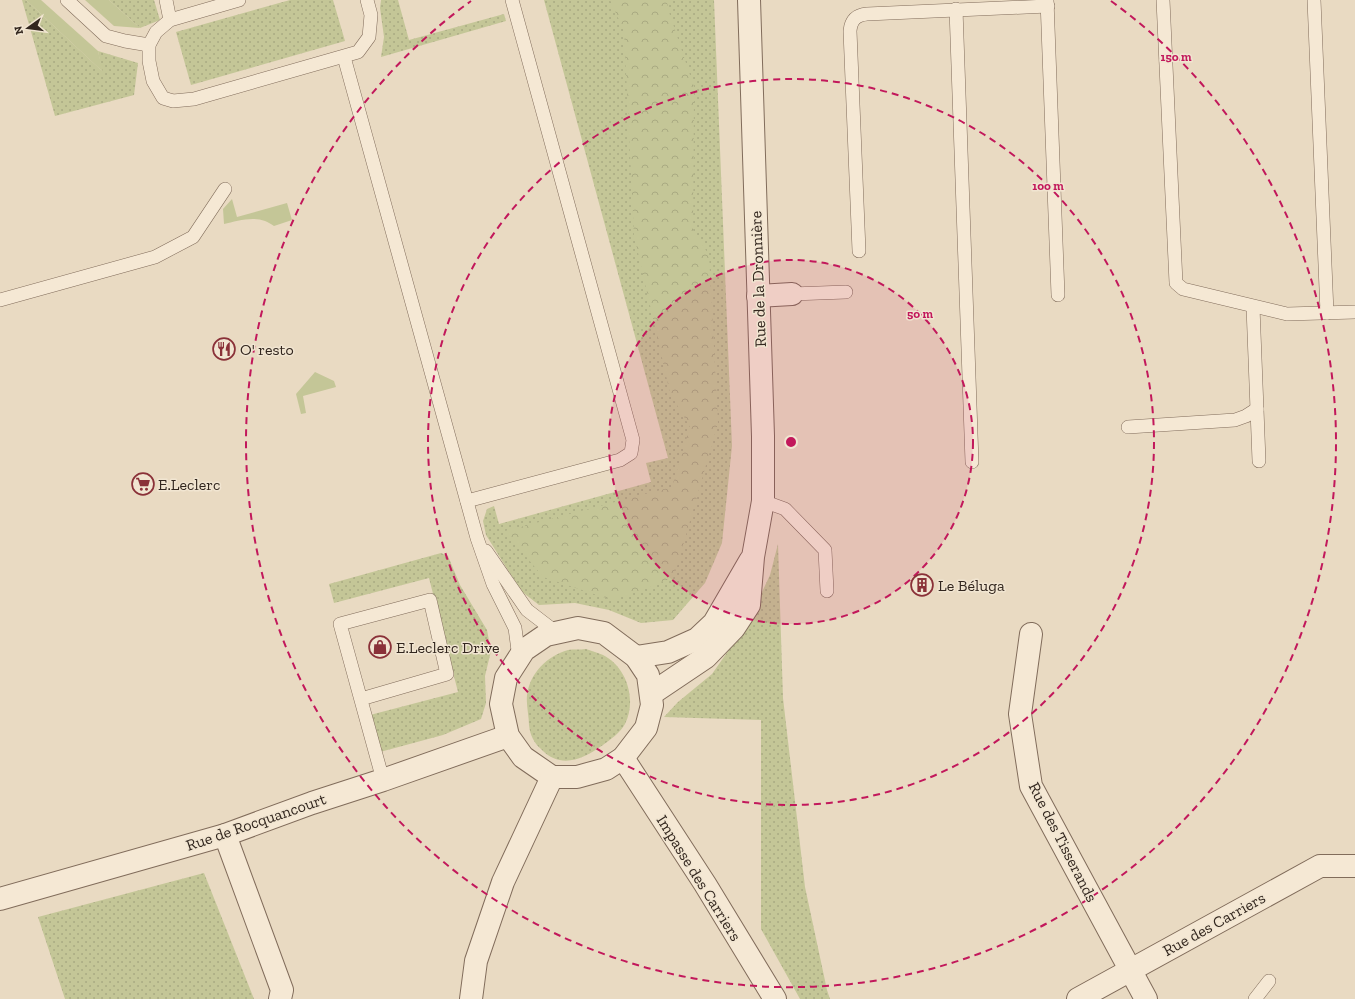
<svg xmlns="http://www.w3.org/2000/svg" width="1355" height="999" font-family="'Zilla Slab',serif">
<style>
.grass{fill:url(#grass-dots)}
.forest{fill:url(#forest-crowns)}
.green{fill:#c4c697}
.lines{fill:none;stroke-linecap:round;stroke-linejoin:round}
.service-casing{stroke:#816c5b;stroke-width:14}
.minor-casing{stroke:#816c5b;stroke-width:24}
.tertiary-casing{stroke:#816c5b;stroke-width:24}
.service{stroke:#f5e8d4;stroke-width:13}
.minor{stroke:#f5e8d4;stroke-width:22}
.tertiary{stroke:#f5e8d4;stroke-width:22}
.ring{fill:none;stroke:#c2185b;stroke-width:2;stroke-dasharray:7 5}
.labels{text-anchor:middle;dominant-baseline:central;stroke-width:3;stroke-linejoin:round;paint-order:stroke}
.street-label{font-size:16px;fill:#32261e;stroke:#f1e5d1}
.poi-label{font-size:16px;fill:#32261e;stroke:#f1e5d1;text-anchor:start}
.centre{fill:#c2185b;stroke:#f1e5d1;stroke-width:2}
.ring-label{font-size:12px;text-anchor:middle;font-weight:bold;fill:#c2185b;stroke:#f1e5d1;stroke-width:3;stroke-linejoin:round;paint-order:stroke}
</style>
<defs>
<pattern id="grass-dots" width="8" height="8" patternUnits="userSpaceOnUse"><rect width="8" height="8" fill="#c4c697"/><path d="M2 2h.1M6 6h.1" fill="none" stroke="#a9aa82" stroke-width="1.8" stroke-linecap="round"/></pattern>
<pattern id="forest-crowns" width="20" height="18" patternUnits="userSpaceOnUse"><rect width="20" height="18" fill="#c4c697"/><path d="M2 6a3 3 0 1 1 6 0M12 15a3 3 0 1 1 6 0" fill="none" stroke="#a9aa82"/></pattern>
</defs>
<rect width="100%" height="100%" fill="#e9dac2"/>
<g class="grass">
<polygon points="22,0 26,0 102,71 98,51 138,63 134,95 55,116"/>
<polygon points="109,0 154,0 160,20 140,28"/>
<polygon points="290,0 333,0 345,41 191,85 176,32"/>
<polygon points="381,0 398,0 409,40 504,14 506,21 381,57 384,37 380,8"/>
<polygon points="544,0 714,0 732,446 722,543 705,583 673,620 641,623 609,610 575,603 539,605 521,591 486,535 483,521 487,509 494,506 499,524 651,482 646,463 668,458"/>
<polygon points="778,544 783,698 805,887 827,990 830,999 800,999 761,929 761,720 664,717 678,702 712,674 747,624 770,575"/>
<polygon points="441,553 448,556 460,585 487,630 491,651 485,676 486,703 481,719 443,735 380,752 370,715 458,692 429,578 334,603 329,584"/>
<path d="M586,649C592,651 598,653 603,655C627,667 637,700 625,724C620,733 611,739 603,745C583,759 561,770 541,749C534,743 530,735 529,725C529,716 526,705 527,695C530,673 547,656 568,650C573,649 580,650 586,649Z"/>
<polygon points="204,873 254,999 65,999 38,917"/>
</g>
<polygon class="forest" points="610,0 667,0 668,9 694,87 693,230 709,255 718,423 674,577 653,586 612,600 543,577 505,531 672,487 690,427 670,393 634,235 624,31"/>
<g class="green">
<polygon points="26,0 41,0 98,51 103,72"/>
<polygon points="85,0 109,0 140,28 114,26"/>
<path d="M232,199L237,217L287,203L292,220L274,226C271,224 268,222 265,221C253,216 236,221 224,224L223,209Z"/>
<polygon points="315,372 334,381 336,387 303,396 306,413 301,414 296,394"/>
</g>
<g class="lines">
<g class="service-casing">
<g id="service">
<polyline points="67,0 106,36 125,41 149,45"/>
<polyline points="166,0 170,20"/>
<polyline points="239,0 170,20 156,32 149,45 149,61 153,81 163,98 173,101 194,99 358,52 369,37 371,15 367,0"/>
<polyline points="1047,0 1058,295"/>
<polyline points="1163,0 1176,283 1183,289 1287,314 1355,312"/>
<polyline points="1314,0 1327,313"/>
<polyline points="956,9 972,462"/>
<polyline points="344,57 477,538 493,584 515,628 519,658"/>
<path d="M859,251L850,31C851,20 856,15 867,14L1048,6"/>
<polyline points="792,294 846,292"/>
<polyline points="0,300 155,257 193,237 225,189"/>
<polyline points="1253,307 1259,461"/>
<polyline points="1128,427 1235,420 1246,416 1257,409"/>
<polyline points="467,501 620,460 631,453 633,440 512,0"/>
<polyline points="763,501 785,509 825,550 827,591"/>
<polyline points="486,551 527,610 557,633"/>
<polyline points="361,699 447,674 430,600 340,624 383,780"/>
<polyline points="1255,999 1269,981"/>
</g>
</g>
<g class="minor-casing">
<g id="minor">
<polyline points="758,296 792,294"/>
<polyline points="1031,634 1020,714 1031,786 1146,999"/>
<polyline points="623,758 705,884 775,999"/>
<polyline points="225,835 282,990 280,999"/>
<polyline points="0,899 225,835 312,803 383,780 508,736"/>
<polyline points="1078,999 1320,866 1355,866"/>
</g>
</g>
<g class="tertiary-casing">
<g id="tertiary">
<polygon points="578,628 604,633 636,657 648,675 652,705 646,728 623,758 606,769 577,777 552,777 523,757 508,736 501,704 506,678 524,650 546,635"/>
<polyline points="636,657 668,652 697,639 714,623 750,561"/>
<polyline points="651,694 706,657 734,628 749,605 753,557 763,501 763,436 749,0"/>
<polyline points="471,999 476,961 503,882 552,777"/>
</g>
</g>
<use href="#service" class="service"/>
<use href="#minor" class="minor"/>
<use href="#tertiary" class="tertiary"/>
</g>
<circle cx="791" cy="442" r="182" fill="#c2185b" fill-opacity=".12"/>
<g class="ring">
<circle cx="791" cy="442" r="182"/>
<circle cx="791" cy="442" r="363"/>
<path d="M1111 1A545 545 0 1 1 471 1"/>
</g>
<defs>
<g id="restaurant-ring" transform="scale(1.15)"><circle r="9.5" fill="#f1e5d1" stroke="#8a3138" stroke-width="1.5"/><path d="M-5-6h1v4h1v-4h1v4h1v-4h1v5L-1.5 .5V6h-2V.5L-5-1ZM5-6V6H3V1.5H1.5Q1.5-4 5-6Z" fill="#8a3138"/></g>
<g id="supermarket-ring" transform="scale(1.15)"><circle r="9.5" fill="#f1e5d1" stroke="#8a3138" stroke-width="1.5"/><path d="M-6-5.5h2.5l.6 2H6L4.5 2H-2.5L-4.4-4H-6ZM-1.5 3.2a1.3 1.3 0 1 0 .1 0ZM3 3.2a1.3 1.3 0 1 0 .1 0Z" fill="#8a3138"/></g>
<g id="building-ring" transform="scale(1.15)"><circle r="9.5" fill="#f1e5d1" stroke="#8a3138" stroke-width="1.5"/><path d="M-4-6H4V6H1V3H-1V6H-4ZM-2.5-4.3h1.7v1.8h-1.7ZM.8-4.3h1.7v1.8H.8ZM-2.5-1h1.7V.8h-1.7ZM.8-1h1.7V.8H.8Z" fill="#8a3138"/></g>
<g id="shop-ring" transform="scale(1.15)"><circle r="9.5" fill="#f1e5d1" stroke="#8a3138" stroke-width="1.5"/><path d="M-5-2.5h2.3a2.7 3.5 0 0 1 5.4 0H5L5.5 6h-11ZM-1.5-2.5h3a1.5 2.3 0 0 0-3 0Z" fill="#8a3138"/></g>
</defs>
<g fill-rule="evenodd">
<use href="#restaurant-ring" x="224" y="349"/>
<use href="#supermarket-ring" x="143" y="484"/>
<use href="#building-ring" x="922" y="585"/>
<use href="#shop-ring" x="380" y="647"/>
</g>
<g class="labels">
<g class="street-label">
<text transform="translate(758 279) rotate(-92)">Rue de la Dronnière</text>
<text transform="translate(256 822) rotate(-19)">Rue de Rocquancourt</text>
<text transform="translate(1063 842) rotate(63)">Rue des Tisserands</text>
<text transform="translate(699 878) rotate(58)">Impasse des Carriers</text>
<text transform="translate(1214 924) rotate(-29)">Rue des Carriers</text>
</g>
<g class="poi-label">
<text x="240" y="349">O' resto</text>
<text x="158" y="484">E.Leclerc</text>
<text x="938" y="585">Le Béluga</text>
<text x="396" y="647">E.Leclerc Drive</text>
</g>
</g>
<circle cx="791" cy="442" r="6" class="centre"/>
<g class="ring-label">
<text x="1176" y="61">150 m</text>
<text x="1048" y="190">100 m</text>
<text x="920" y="318">50 m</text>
</g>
<g transform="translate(28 28) rotate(256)" stroke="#f1e5d1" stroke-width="3" paint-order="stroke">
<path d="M0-3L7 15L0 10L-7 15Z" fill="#32261e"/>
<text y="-6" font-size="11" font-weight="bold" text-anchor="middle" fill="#32261e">N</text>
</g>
</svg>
